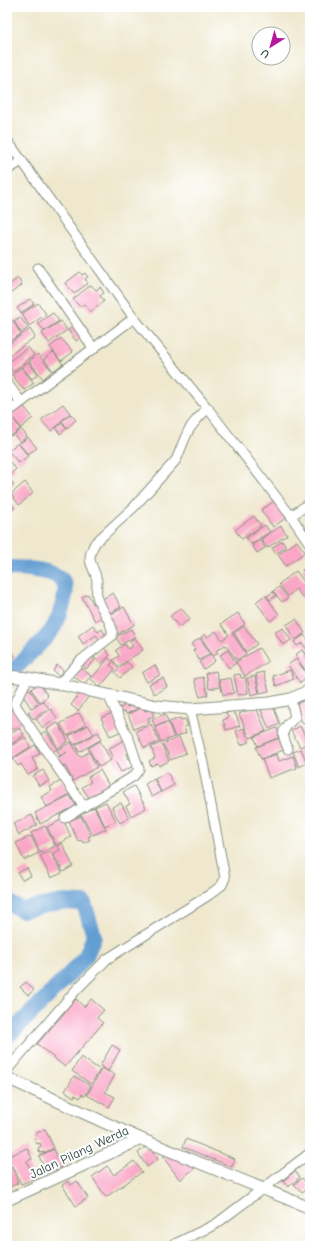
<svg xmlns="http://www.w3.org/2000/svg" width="317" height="1253" font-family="'Comic Neue',sans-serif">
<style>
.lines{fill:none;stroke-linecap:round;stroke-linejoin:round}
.river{stroke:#649ed3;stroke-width:16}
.building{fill:#faa6c6}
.minor-casing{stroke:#879281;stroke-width:11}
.tertiary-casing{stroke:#879281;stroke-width:13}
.minor{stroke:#fff;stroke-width:9}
.tertiary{stroke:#fff;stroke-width:11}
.labels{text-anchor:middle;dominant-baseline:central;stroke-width:4;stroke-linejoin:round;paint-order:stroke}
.street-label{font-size:13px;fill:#1f3d34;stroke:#fff}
</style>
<rect width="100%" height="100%" fill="#fff"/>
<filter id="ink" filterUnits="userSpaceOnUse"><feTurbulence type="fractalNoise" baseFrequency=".025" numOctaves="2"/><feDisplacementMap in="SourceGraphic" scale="8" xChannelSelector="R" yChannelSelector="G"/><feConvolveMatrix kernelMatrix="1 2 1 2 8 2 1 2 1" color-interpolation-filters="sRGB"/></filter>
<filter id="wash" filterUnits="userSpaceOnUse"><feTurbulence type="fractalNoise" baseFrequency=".012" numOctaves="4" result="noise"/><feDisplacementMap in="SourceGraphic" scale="16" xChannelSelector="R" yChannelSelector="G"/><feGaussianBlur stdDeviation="0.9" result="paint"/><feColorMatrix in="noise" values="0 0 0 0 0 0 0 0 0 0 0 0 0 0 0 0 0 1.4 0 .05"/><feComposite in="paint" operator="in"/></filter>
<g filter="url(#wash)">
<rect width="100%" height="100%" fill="#efe8ce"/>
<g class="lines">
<g class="river">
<path d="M7,568C20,568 58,569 64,583C67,590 65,596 63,604C60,615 55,628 47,636C34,651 18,663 7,679"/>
<polyline points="7,900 12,905 22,910 62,902 84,903 94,936 86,956 66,978 7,1037"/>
</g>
</g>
<g id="blocks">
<g class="building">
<polygon points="80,272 82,275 85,273 88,277 85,279 88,283 74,294 65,283"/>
<polygon points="18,278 22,285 11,293 7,286"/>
<polygon points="91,285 96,290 100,287 104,293 100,296 104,301 91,312 84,304 80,307 73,299"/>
<polygon points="30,299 34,304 21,313 17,308"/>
<polygon points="38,303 46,314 29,326 22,314"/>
<polygon points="7,312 21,334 10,341 7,336"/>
<polygon points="53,313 59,321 44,331 38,323"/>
<polygon points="20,317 28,328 21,333 14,321"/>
<polygon points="61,321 67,330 49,343 42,333"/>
<polygon points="77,324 84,335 76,341 68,330"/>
<polygon points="30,329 35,337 7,357 7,345"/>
<polygon points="61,338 73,352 61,361 50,347"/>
<polygon points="28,347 34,355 13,372 7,363"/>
<polygon points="53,352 63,364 53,371 44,359"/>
<polygon points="38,354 52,371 43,379 29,361"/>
<polygon points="28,362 38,374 32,379 22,367"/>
<polygon points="21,367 34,383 24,390 12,375"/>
<polygon points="9,389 15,399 7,404 7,391"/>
<polygon points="22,404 33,418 21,428 14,419 20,429 11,436 7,431 7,416"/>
<polygon points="63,404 70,413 60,422 61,423 51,431 41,420"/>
<polygon points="71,414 76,420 67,428 62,421"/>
<polygon points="62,423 67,428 60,434 56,428"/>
<polygon points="21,429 27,436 20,442 14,435"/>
<polygon points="28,437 37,448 28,454 19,444"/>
<polygon points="18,443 28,456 19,463 8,451"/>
<polygon points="10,462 16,469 8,477 7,465"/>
<polygon points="7,477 14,484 7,490"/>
<polygon points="25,482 33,493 19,505 11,494"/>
<polygon points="7,499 15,508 7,515"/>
<polygon points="277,499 289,516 273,527 261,510"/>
<polygon points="254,516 261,526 242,539 235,530"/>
<polygon points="265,525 270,532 251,544 246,538"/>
<polygon points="281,526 287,535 267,548 261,539"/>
<polygon points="260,540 265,548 257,553 252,545"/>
<polygon points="282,541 286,547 276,554 272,548"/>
<polygon points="297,541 305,552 286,566 278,555"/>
<polygon points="310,564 310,577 309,578 302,570"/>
<polygon points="296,571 305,583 310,579 310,593 303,598 296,589 288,596 279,584"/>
<polygon points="279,587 288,598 282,602 273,591"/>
<polygon points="273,592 276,596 270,600 267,596"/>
<polygon points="113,593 121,607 95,621 82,597 88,594 93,604"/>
<polygon points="265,595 279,614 270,621 256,602"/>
<polygon points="124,607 134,625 118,634 108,616"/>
<polygon points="181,608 190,619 179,627 170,616"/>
<polygon points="238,613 245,624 232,633 246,654 237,660 225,645 216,651 218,653 213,656 201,637 205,634 207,637 216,631 222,640 229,635 221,624"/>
<polygon points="296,619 305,633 295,640 286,625"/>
<polygon points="93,625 98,632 102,629 106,636 100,640 96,635 83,644 78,636"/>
<polygon points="244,626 257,644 246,652 234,633"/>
<polygon points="283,628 291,640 283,645 275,632"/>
<polygon points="131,629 135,636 121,645 116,637"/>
<polygon points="304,635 310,642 310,649 308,651 302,643 297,646 294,642"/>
<polygon points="135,638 143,650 118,667 113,660 119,656 116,650 125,644 128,649 133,646 129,641"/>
<polygon points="200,638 210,653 199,660 193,651 195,649 191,644"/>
<polygon points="7,648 15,656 7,664"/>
<polygon points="104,648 110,655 101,664 94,657"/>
<polygon points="259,648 268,662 245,676 236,662"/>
<polygon points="228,650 236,663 229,668 220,655"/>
<polygon points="302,650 310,662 310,666 305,670 295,655"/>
<polygon points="310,650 310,661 305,654"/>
<polygon points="211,654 215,661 204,669 199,662"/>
<polygon points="89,655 95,660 86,669 81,663"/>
<polygon points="109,658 113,662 110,665 115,669 100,687 91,679"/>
<polygon points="296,659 309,677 300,683 288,665"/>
<polygon points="127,662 132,667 120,678 115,672"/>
<polygon points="57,665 63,670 59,676 53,671"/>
<polygon points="155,665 160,675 147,682 142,673"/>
<polygon points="79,666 91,676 84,684 72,675"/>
<polygon points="290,670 294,679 276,686 273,676"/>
<polygon points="216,671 220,687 209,689 206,673"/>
<polygon points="264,672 269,691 260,693 256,674"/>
<polygon points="240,674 241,678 245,677 248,693 238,695 234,675"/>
<polygon points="255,676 259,693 251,695 247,678"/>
<polygon points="203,677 208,695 200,697 194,679"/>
<polygon points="163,678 167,687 154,694 149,684"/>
<polygon points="231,678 234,693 223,695 219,680"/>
<polygon points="39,683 48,696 40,702 31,689"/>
<polygon points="27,686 39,703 31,708 22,694"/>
<polygon points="82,690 89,696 78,711 71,705"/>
<polygon points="310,697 310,721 303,724 294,705"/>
<polygon points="43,701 49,708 33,719 28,712"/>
<polygon points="137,703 139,708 126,714 125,711 121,713 118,709 126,705 127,707"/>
<polygon points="273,706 280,724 269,729 261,710"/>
<polygon points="143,707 145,711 151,709 154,716 148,718 150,722 134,729 128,714"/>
<polygon points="256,707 266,731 250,738 239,714"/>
<polygon points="13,709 23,723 12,730 7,723 7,713"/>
<polygon points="51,709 57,718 43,728 36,719"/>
<polygon points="233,711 235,715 236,715 240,726 226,730 223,720 228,718 226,713"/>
<polygon points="79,713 86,725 67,736 60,724"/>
<polygon points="112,713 122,731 110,736 101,718"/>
<polygon points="165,714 168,721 155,727 152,719"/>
<polygon points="180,718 181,720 185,719 188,726 184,727 186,733 175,737 169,722"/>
<polygon points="168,722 174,737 161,742 155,727"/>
<polygon points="58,723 68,741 58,748 47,729"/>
<polygon points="151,724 159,742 144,748 136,731"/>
<polygon points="88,725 94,734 74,745 69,736"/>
<polygon points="300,726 309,743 300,747 291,731"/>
<polygon points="19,728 24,735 7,747 7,736"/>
<polygon points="244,728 249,742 241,745 236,731"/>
<polygon points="277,728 280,737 258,746 254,737"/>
<polygon points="46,731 57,749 50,753 39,735"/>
<polygon points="98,732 102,739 79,752 76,745"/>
<polygon points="25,737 30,747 13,758 7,748"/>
<polygon points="179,737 186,753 171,760 163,744"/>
<polygon points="282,737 286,749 261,759 256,747"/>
<polygon points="124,740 130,752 127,754 132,767 121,772 108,749"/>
<polygon points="100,741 111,760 99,767 88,748"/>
<polygon points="71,742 80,757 89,752 97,767 73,781 65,766 63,767 57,758 67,752 60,756 57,750"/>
<polygon points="161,743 169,761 159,766 158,763 151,766 149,761 155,758 151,747"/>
<polygon points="35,745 40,753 32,758 38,769 28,775 21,764 18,766 13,759"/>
<polygon points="7,749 12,758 7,761"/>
<polygon points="301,749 307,763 299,767 293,752"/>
<polygon points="277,754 279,761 293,756 297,768 269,778 262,759"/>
<polygon points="43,770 49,781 39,786 33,776"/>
<polygon points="100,770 109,786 89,798 82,787 91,782 88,777"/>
<polygon points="167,772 174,785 161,792 155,779"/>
<polygon points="154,779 161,792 152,797 145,784"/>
<polygon points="63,780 70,794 47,807 41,797 52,791 50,787"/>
<polygon points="134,786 146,808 131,816 126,806 130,804 123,792"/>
<polygon points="70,795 76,806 40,824 35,813"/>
<polygon points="106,802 116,821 105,826 95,807"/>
<polygon points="121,803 129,818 120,823 112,807"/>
<polygon points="94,807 106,829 93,835 81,814"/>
<polygon points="32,815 37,825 19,835 13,824"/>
<polygon points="81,816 91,836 88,837 90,840 83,843 81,840 78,841 69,821"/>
<polygon points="63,819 71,837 56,845 47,827"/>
<polygon points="45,826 55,846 41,853 31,833"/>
<polygon points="31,836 39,853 24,860 16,843"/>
<polygon points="62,843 73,866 63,872 53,854 60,850 57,846"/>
<polygon points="50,851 62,873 51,878 40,856"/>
<polygon points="27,868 31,876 22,880 18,873"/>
<polygon points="26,982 34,990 28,995 20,987"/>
<polygon points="76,999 84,1007 91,999 104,1010 97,1018 103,1023 65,1067 37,1044"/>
<polygon points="112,1045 120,1050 108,1071 100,1066"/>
<polygon points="81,1057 100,1070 91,1084 72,1071"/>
<polygon points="102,1068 115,1075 105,1092 115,1097 109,1107 87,1095"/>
<polygon points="74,1076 91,1086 85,1096 82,1094 80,1098 75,1095 74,1097 65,1091"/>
<polygon points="45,1129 54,1148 44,1153 43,1152 40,1153 38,1148 41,1146 40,1143 37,1144 34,1138 36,1136 35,1134"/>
<polygon points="186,1139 235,1159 232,1167 183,1147"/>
<polygon points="148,1145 158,1159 147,1167 138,1153"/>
<polygon points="27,1148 32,1159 27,1161 34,1179 21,1184 13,1166 7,1169 7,1157"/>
<polygon points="54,1149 62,1167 46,1173 39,1156"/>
<polygon points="169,1153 186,1164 190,1162 196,1167 180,1180 163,1157"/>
<polygon points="134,1161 142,1172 106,1197 92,1177 107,1166 114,1175"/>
<polygon points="12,1168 18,1183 8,1188 7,1185 7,1170"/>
<polygon points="295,1171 300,1177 288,1187 283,1181"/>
<polygon points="302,1178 310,1187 302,1193 294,1184"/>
<polygon points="68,1181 71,1185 77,1181 88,1198 76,1206 62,1185"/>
</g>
</g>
</g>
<g filter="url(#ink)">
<use href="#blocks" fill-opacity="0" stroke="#879281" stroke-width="1"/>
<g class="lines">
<g class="minor-casing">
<g id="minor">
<polyline points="7,140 134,318 209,410 291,516 310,544"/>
<polyline points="7,170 22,161"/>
<polyline points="38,268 94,349"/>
<polyline points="7,383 21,402"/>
<polyline points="7,413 134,318"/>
<polyline points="291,516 310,503"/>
<polyline points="28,678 15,703 16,706 84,807"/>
<path d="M59,684L80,661L112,636C114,622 100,610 97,596C96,591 97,586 97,581C94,563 84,564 95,543L134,507L176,460C180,452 182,444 186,436C190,425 200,416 208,408"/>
<path d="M288,749C286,742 280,734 286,727C288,723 292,721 295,717L291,699"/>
<polyline points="65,818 134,776 139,769 130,742 108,695"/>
<polyline points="7,1070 77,989 107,959 209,895 222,885 225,878 203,763 190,709"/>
<polyline points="171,1246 216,1224 310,1153"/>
</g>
</g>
<g class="tertiary-casing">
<g id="tertiary">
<polyline points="7,676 28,678 59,684 157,706 190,709 270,703 291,699 310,690"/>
<polyline points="7,1078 141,1139 310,1208"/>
<polyline points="7,1200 141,1139"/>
</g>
</g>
<use href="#minor" class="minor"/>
<use href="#tertiary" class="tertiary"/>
</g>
</g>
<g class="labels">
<g class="street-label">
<text transform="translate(79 1152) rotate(-25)">Jalan Pilang Werda</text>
</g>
</g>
<rect width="317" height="1253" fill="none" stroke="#fff" stroke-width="24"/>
<g transform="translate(271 46) rotate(217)"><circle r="19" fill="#ffffff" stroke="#a5b1ae"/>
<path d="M0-3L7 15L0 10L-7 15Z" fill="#b5179e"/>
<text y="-6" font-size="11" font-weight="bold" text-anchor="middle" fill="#1f3d34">U</text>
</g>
</svg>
